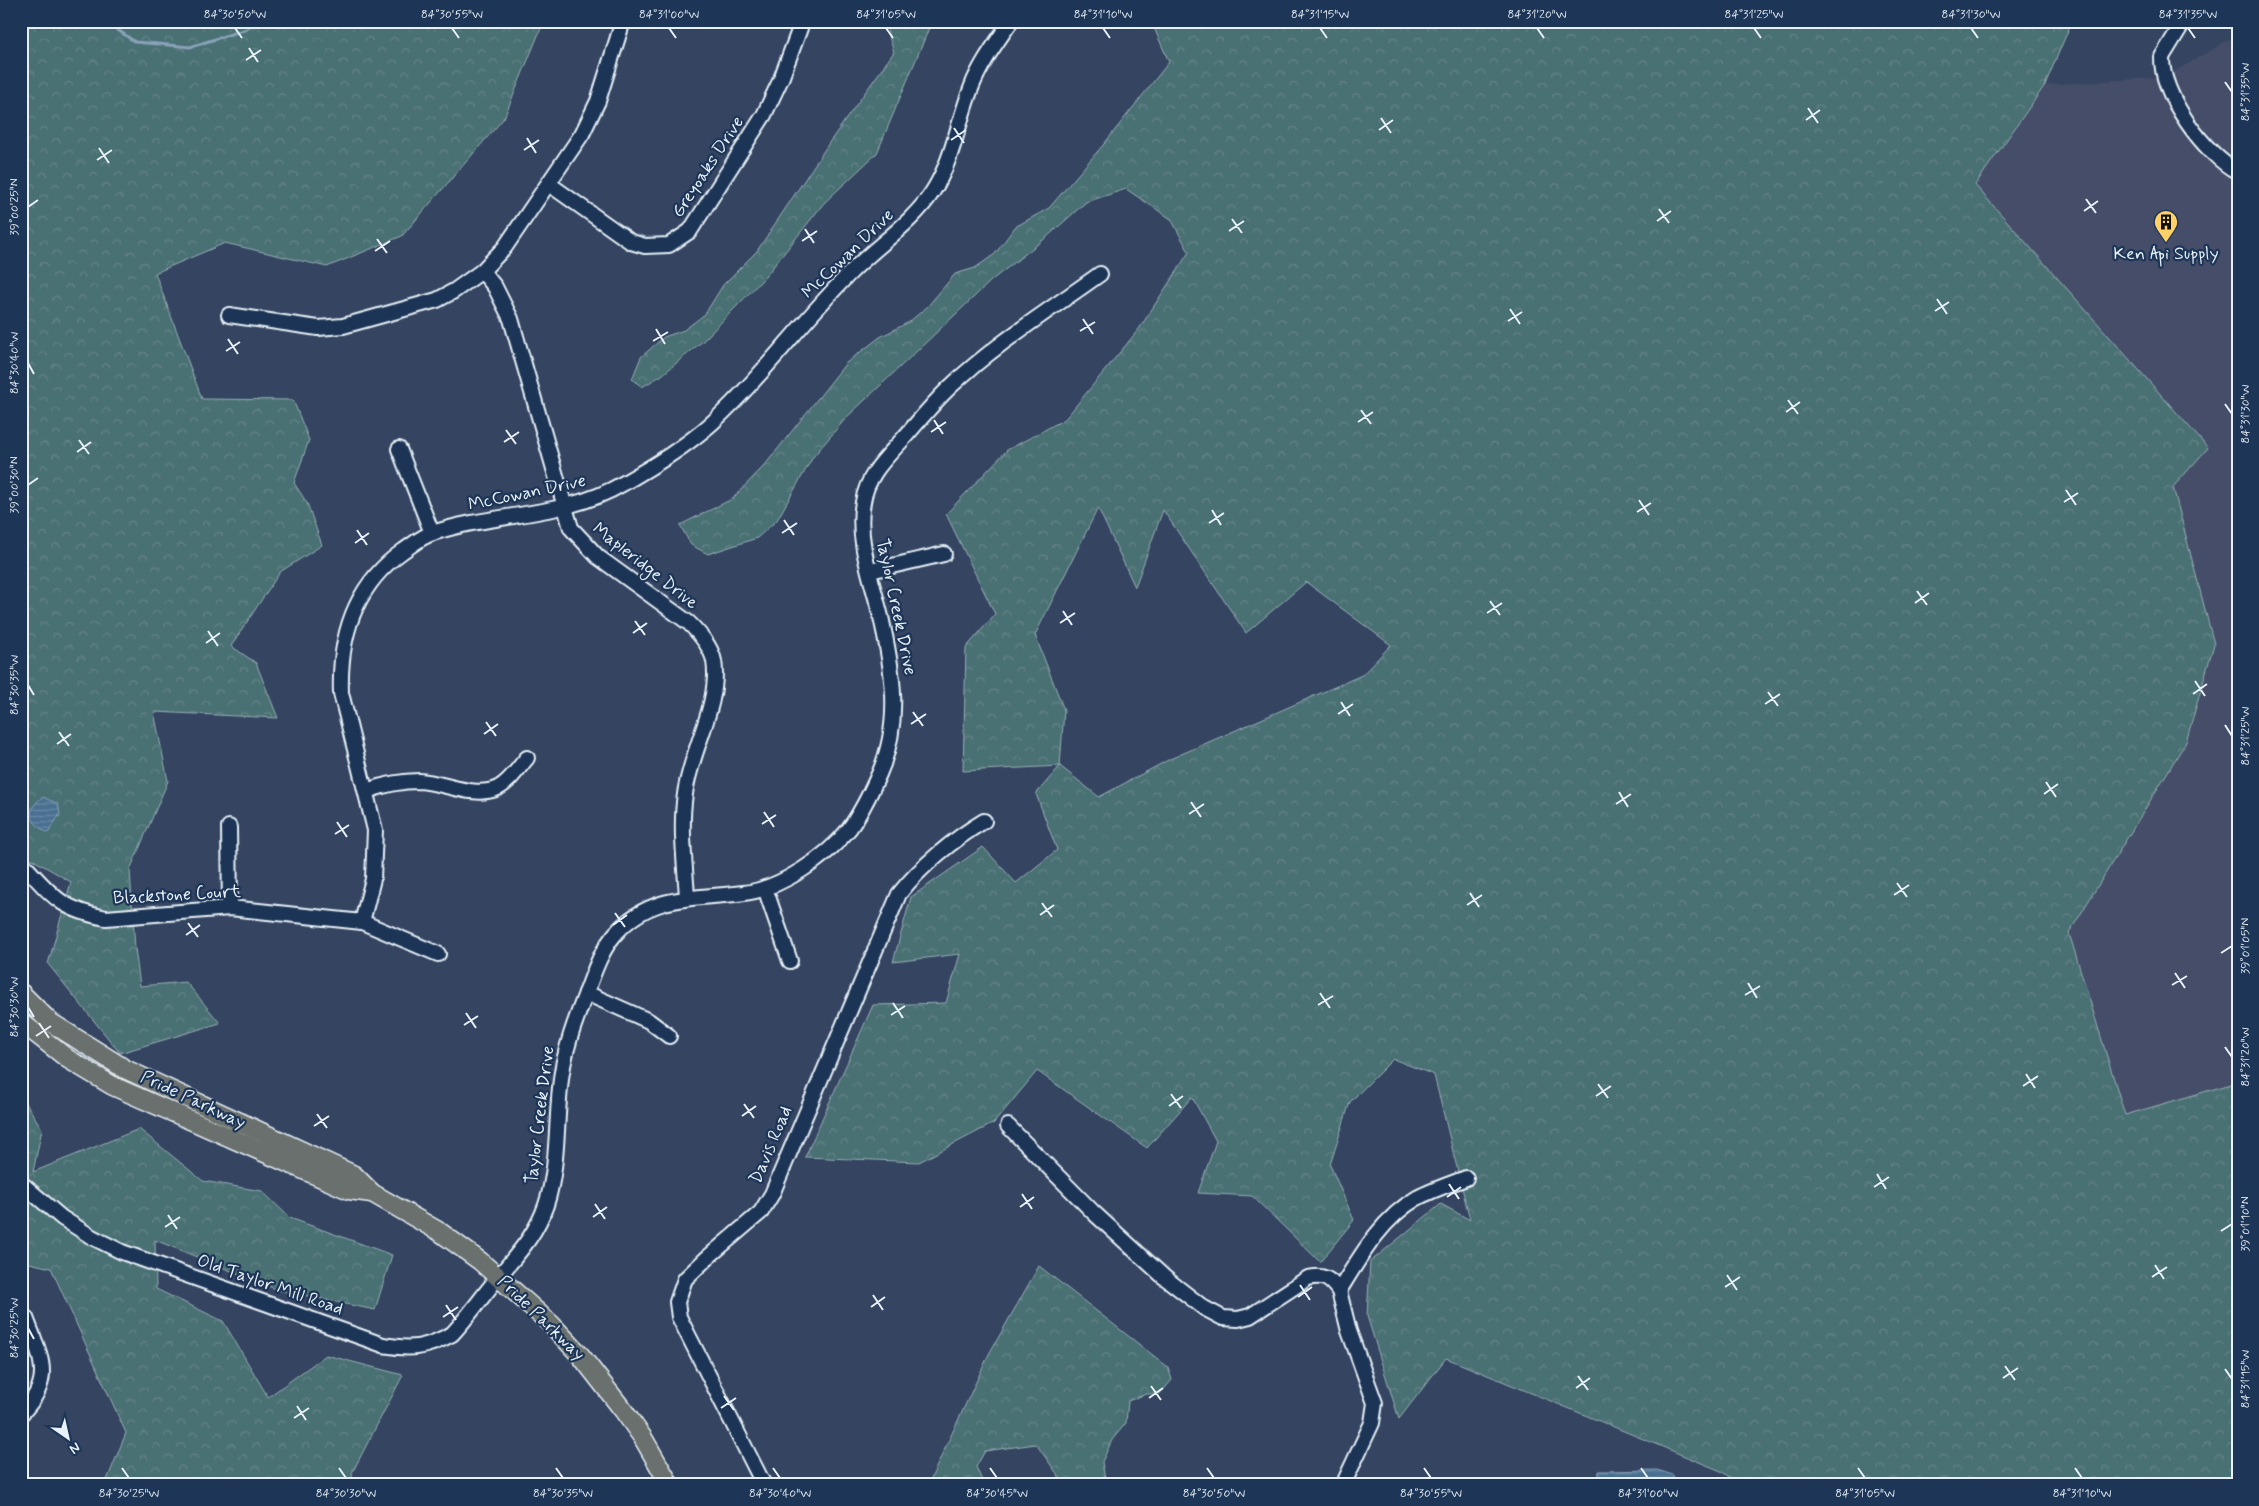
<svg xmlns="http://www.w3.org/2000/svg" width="2259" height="1506" font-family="Mynerve,sans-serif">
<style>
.built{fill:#444e68}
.forest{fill:url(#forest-crowns);stroke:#99b0b6;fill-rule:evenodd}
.water{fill:url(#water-rules);stroke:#89a3ba}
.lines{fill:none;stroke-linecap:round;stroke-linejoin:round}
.stream{stroke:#89a3ba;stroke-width:3}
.minor-casing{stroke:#e8f1f8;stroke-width:18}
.major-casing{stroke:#e8f1f8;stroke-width:21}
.minor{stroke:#1d3557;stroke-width:14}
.major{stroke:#6b706d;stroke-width:18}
.ticks{fill:none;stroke:#e8f1f8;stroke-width:2}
.labels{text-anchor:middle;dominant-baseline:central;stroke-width:4.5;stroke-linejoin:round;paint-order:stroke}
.street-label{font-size:18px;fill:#e8f1f8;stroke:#1d3557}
.poi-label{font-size:18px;fill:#e8f1f8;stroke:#1d3557}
.neatline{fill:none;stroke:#e8f1f8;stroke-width:2}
.ticks-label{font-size:12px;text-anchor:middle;fill:#e8f1f8}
</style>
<defs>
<pattern id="forest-crowns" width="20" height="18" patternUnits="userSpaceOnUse" patternTransform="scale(1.25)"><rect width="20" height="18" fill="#4a7073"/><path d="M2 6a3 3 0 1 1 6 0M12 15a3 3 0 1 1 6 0" fill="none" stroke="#648588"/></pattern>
<pattern id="water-rules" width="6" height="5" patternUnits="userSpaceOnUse" patternTransform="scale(1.25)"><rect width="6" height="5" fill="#496f91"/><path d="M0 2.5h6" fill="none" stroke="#6c8ba7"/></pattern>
</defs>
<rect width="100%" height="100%" fill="#344461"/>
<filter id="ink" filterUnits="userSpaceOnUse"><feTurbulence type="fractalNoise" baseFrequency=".02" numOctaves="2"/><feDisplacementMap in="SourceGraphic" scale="10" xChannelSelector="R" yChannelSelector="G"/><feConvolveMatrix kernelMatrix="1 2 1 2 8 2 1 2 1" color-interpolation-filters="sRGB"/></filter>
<g filter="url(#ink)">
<polygon class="built" points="2238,34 2238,1082 2125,1115 2069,933 2186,742 2214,644 2173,486 1975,185 2045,85 2165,77"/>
<g class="forest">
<polygon points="21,21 544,21 504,118 402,236 327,267 225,243 155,273 202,399 293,400 309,440 294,483 307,503 322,545 280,572 231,646 256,663 278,718 154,712 168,781 130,870 135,948 140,986 186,982 220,1023 120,1053 48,964 71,882 25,855 21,848"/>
<polygon points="884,21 932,21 877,153 824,203 765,277 703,341 662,375 642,387 632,379 641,357 664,337 684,330 705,314 723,285 757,251 831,140 894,52"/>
<path d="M1151,21H2072L2045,85L1975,185L2208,448L2173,487L2214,644L2186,742L2069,933L2125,1115L2238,1082V1485H1741L1721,1471L1446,1358L1399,1419L1367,1316L1370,1262L1441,1204L1470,1220L1434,1075L1393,1059L1350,1102L1330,1165L1354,1220L1320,1262L1252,1196L1198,1193L1216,1141L1192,1097L1147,1148L1037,1071L994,1123L919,1162L805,1157L873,1005L946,1003L960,954L893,962L911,897L983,847L1016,883L1057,850L1036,794L1060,766L963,771L966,648L995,614L946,514L1007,450L1065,419L1139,329L1189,252L1171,219L1126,189L1086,202L1047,237L993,279L846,418L813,457L777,520L757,538L708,554L691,545L680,525L732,499L765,465L846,363L880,337L909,322L927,307L955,274L975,268L995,254L1015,227L1049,208L1104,144L1169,62ZM1098,508L1135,587L1163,510L1246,633L1306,582L1391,645L1362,675L1170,759L1099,797L1060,766L1064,710L1035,635Z"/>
<polygon points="21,1095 42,1129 33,1172 139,1129 203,1181 262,1191 290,1218 392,1255 375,1310 278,1290 155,1240 156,1289 223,1321 268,1397 326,1355 403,1375 352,1473 353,1485 105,1485 126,1433 51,1268 21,1261"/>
<polygon points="1039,1266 1168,1367 1172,1380 1160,1394 1146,1394 1128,1401 1126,1423 1112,1440 1102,1462 1106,1485 1065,1485 1036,1444 985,1451 976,1467 984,1485 928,1485 989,1354"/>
</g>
<g class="water">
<path d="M43,797L58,804L60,814L48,833C31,823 23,811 43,797Z"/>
<polygon points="1657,1470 1673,1475 1677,1485 1598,1485 1599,1471"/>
</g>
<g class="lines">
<g class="stream">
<polyline points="105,21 135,42 190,47 247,29 254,21"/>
<polyline points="21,26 25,21"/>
</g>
<g class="minor-casing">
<g id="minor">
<path d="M2184,21L2162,57C2161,95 2205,155 2238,172"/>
<polyline points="549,184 631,242 645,246 669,245 690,231 764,115 781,79 800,28"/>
<path d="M482,271L495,287L511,319L571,528L598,557L689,623C699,633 711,646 714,661C721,703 690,752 685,794C680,828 685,863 687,897"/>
<polyline points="229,315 318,328 343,326 437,300 454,291 482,271 505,247 582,134 598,101 623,21"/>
<polyline points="399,449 432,533"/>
<polyline points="870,571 944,554"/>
<path d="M366,791C383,785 401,781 419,781C444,782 474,799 498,788C510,782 519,767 527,758"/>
<polyline points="229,827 230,908"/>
<path d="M21,862C53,896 59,909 106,918L230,908L362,922L438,954"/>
<polyline points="765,888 790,961"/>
<path d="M362,922L373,879L375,830L341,693C339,637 355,585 403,551C412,545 422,536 433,533C496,512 566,518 624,483C655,465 685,447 712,423C762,377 802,321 850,273C877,245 912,224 933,191C953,160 958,121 972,86C981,63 997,42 1011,21"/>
<polyline points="586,993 649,1021 669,1036"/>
<path d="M1008,1126L1094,1213L1164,1277L1204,1308L1223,1318L1238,1319L1250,1316L1308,1278C1324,1274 1330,1279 1339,1291"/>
<path d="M21,1183L62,1218L92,1237L122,1252L383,1345C413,1350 426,1348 452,1334C468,1317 481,1298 496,1280C516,1255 535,1237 546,1205C558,1169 556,1126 560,1088C563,1052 575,1021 588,988C595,969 602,949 616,933C651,893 697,899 744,893C780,889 827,857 849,829C861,813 871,792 879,774C902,722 893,671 881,617C872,580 856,540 863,502C867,475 886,458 903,439C919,421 933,403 950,387C995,344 1050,310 1100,274"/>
<path d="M21,1414C55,1379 41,1358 26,1318"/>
<path d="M764,1485L679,1317L677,1302L685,1279L707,1258L761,1212L772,1194L899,894C921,866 954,839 984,821"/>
<path d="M1343,1485L1372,1423L1375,1403L1349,1331L1339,1291C1360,1257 1381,1219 1417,1198C1432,1190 1450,1184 1466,1178"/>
</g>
</g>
<g class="major-casing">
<g id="major">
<polyline points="21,993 50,1022 125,1069 354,1175 372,1193 440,1232 480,1261 551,1324 581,1356 623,1410 643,1438 670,1485"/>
<polyline points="21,1022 68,1059 113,1086 349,1190 372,1193"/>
</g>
</g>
<use href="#minor" class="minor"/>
<use href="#major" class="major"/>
</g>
</g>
<path class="ticks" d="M235,28L242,38M452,28L459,38M669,28L676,38M886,28L893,38M1103,28L1110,38M1320,28L1327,38M1537,28L1544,38M1754,28L1761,38M1971,28L1978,38M2188,28L2195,38M249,48L258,62M246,60L261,50M2225,82L2232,92M1808,108L1818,123M1381,118L1391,133M1806,120L1820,110M954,128L964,143M1379,130L1393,120M527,138L536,153M951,140L966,130M99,148L109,163M524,150L539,140M97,160L112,150M2086,199L2096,213M28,207L38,200M1659,209L1669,223M2084,211L2098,201M1232,219L1242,233M1657,221L1671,211M805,229L814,243M1229,231L1244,221M377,239L387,253M802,241L817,231M375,251L390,241M1937,299L1947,314M1510,309L1520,324M1935,311L1949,302M1083,319L1093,334M1508,321L1522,312M656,329L665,344M1080,331L1095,322M228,339L238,354M653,341L668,332M226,351L240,342M28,363L34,374M1788,400L1798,414M2225,404L2232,414M1361,410L1371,424M1786,412L1800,402M934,420L943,434M1358,422L1373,412M506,430L516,444M931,432L946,422M79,440L89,454M504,442L519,432M77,452L91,442M28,485L38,478M2066,490L2076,505M1639,500L1649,515M2064,502L2078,493M1212,510L1221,525M1637,512L1651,503M784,520L794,535M1209,523L1224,513M357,530L367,545M782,533L797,523M355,543L369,533M1917,591L1927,605M1490,601L1500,615M1915,603L1929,593M1063,611L1072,625M1487,613L1502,603M635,621L645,635M1060,623L1075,613M208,631L218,646M633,633L647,623M206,643L220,633M2195,681L2205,696M28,685L34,695M1768,692L1778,706M2193,694L2207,684M1341,702L1350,716M1765,704L1780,694M913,712L923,726M1338,714L1353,704M486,722L496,736M911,724L926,714M2225,725L2232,736M59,732L69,746M484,734L498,724M57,744L71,734M2046,782L2056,797M1619,792L1628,807M2044,794L2058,784M1191,802L1201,817M1616,804L1631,794M764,812L774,827M1189,814L1204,804M337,822L347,837M762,824L776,815M335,834L349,825M1897,883L1907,897M1470,893L1479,907M1894,895L1909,885M1042,903L1052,917M1467,905L1482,895M615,913L625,927M1040,915L1054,905M188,923L198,937M613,925L627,915M186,935L200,925M2221,953L2232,946M2175,973L2185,988M1748,983L1757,998M2172,985L2187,976M1320,993L1330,1008M1745,995L1760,986M893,1003L903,1018M1318,1005L1333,996M28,1007L34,1017M466,1013L476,1028M891,1015L905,1006M39,1023L49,1038M464,1025L478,1016M36,1036L51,1026M2225,1047L2232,1057M2026,1074L2035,1088M1598,1084L1608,1098M2023,1086L2038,1076M1171,1094L1181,1108M1596,1096L1611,1086M744,1104L754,1118M1169,1106L1183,1096M317,1114L327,1128M742,1116L756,1106M314,1126L329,1116M1877,1174L1886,1189M1449,1184L1459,1199M1874,1187L1889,1177M1022,1194L1032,1209M1447,1197L1461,1187M595,1204L605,1219M1020,1207L1034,1197M168,1215L177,1229M593,1217L607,1207M165,1227L180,1217M2221,1231L2232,1224M2155,1265L2164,1279M1727,1275L1737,1290M2152,1277L2167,1267M1300,1285L1310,1300M1725,1287L1740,1277M873,1295L883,1310M1298,1297L1312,1287M446,1305L456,1320M871,1307L885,1297M443,1317L458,1307M28,1328L34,1339M2005,1366L2015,1380M2225,1369L2232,1379M1578,1376L1588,1390M2003,1378L2018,1368M1151,1386L1161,1400M1576,1388L1590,1378M724,1396L734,1410M1149,1398L1163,1388M297,1406L306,1420M721,1408L736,1398M294,1418L309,1408M122,1468L129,1478M339,1468L346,1478M556,1468L563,1478M773,1468L780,1478M990,1468L997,1478M1207,1468L1214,1478M1424,1468L1431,1478M1641,1468L1648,1478M1858,1468L1865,1478M2075,1468L2082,1478"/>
<defs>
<g id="building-pin" transform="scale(1.25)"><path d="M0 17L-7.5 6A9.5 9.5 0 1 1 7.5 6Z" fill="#ffd166" stroke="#1d3557"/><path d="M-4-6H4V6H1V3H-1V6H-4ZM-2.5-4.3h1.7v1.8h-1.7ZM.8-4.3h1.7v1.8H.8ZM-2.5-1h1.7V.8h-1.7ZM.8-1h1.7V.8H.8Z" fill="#111"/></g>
</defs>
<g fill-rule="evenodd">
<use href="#building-pin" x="2166" y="222"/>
</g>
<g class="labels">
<g class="street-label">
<text transform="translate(708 167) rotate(-57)">Greyoaks Drive</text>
<text transform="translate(848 254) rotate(-44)">McCowan Drive</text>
<text transform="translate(527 493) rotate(-12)">McCowan Drive</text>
<text transform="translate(645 566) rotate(38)">Mapleridge Drive</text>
<text transform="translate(896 607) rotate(78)">Taylor Creek Drive</text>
<text transform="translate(177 895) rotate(-3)">Blackstone Court</text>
<text transform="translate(193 1100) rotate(25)">Pride Parkway</text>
<text transform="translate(540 1115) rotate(-83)">Taylor Creek Drive</text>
<text transform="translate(771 1145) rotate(-67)">Davis Road</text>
<text transform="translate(270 1285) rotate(19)">Old Taylor Mill Road</text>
<text transform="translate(541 1318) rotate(44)">Pride Parkway</text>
</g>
<g class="poi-label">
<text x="2166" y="254">Ken Api Supply</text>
</g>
</g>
<rect width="2259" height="1506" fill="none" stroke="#1d3557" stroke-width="55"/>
<g transform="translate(68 1438) rotate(146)" stroke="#1d3557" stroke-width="4" paint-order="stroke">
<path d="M0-4L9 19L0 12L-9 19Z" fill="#e8f1f8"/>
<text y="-8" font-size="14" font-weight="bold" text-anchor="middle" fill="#e8f1f8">N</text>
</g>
<rect x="28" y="28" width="2204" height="1450" class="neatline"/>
<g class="ticks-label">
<text x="235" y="18">84°30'50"W</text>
<text x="452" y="18">84°30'55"W</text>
<text x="669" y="18">84°31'00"W</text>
<text x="886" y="18">84°31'05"W</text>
<text x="1103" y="18">84°31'10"W</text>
<text x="1320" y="18">84°31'15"W</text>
<text x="1537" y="18">84°31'20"W</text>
<text x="1754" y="18">84°31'25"W</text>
<text x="1971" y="18">84°31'30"W</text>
<text x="2188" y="18">84°31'35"W</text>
<text transform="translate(2245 92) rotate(-90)" y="4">84°31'35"W</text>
<text transform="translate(14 207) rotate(-90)" y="4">39°00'25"N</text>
<text transform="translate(14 363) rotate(-90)" y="4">84°30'40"W</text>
<text transform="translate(2245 414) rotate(-90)" y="4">84°31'30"W</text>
<text transform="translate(14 485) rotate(-90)" y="4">39°00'30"N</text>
<text transform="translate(14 685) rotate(-90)" y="4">84°30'35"W</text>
<text transform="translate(2245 736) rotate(-90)" y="4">84°31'25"W</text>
<text transform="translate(2245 946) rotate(-90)" y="4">39°01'05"N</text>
<text transform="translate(14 1007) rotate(-90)" y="4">84°30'30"W</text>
<text transform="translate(2245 1057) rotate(-90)" y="4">84°31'20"W</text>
<text transform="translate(2245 1224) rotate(-90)" y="4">39°01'10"N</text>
<text transform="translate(14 1328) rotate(-90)" y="4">84°30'25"W</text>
<text transform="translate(2245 1379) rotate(-90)" y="4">84°31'15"W</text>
<text x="129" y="1497">84°30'25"W</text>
<text x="346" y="1497">84°30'30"W</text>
<text x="563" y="1497">84°30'35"W</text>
<text x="780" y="1497">84°30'40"W</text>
<text x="997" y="1497">84°30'45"W</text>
<text x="1214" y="1497">84°30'50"W</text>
<text x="1431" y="1497">84°30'55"W</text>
<text x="1648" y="1497">84°31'00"W</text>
<text x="1865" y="1497">84°31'05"W</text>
<text x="2082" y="1497">84°31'10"W</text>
</g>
</svg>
